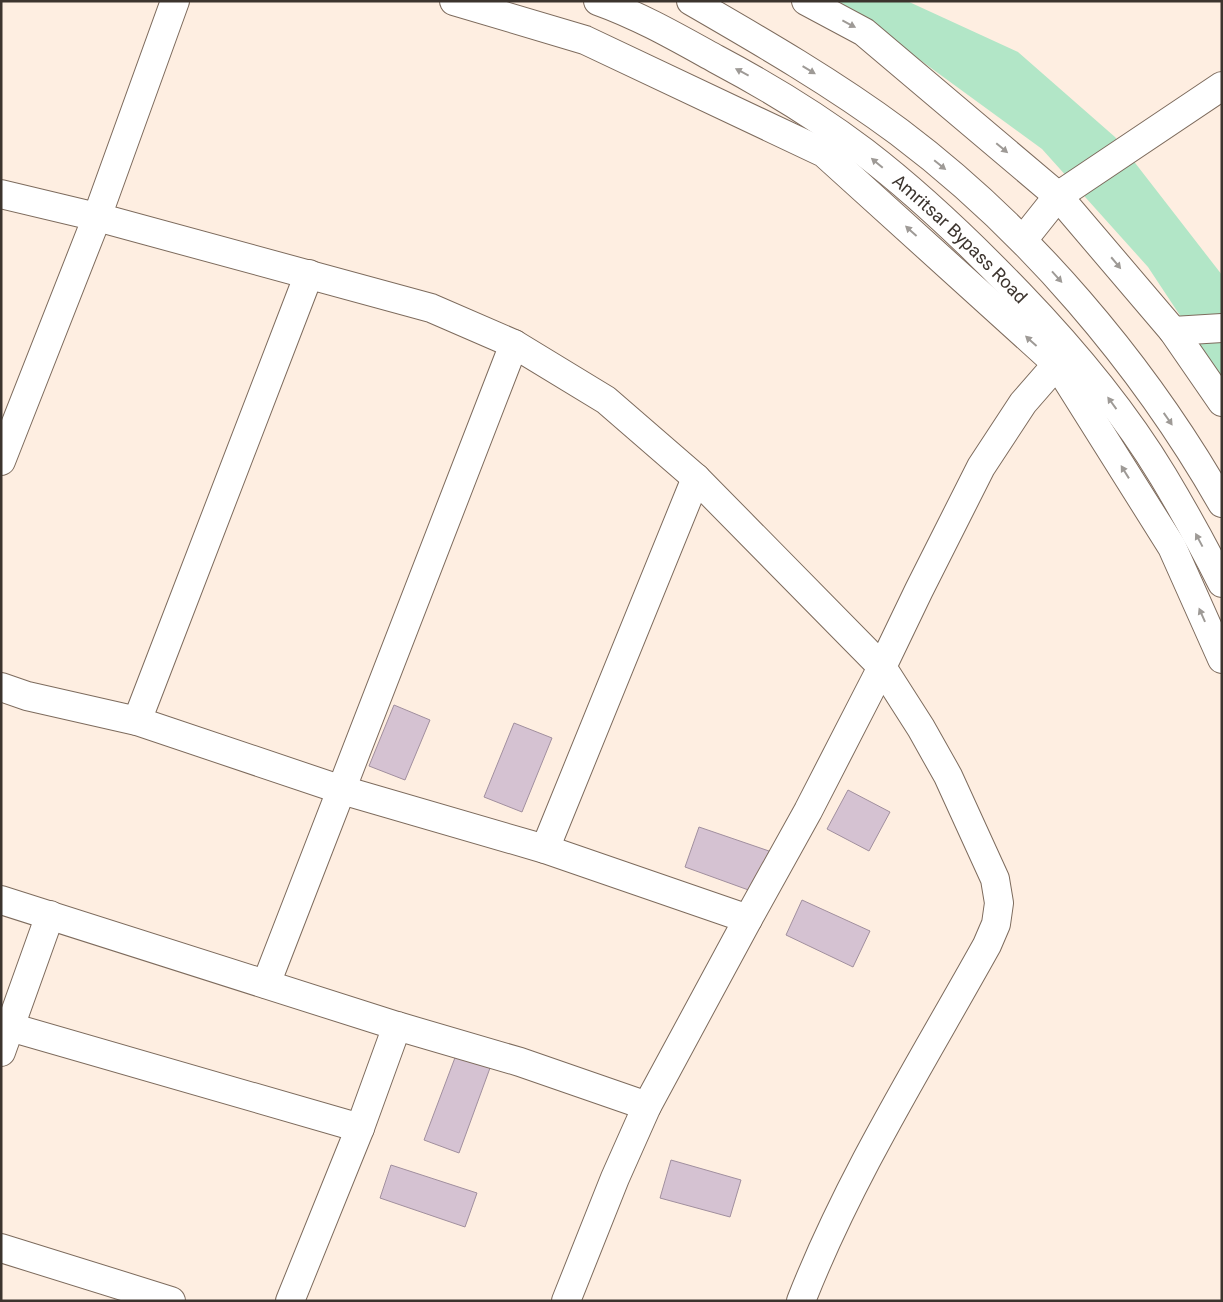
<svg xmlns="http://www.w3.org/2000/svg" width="1223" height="1302" font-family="Roboto,sans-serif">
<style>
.green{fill:#b2e6c7}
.building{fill:#d5c2d2;stroke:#a18f9e}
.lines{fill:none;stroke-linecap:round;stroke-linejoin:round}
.minor-casing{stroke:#7d6b5d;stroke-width:30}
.highway-casing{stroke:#7d6b5d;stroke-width:30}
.minor{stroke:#fff;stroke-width:28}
.highway{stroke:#fff;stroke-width:28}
.oneway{fill:#9e9a96}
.labels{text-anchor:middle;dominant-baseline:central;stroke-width:4;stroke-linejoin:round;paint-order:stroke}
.street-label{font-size:18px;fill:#3c342e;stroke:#feeee1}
</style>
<rect width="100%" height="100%" fill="#feeee1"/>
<polygon class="green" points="828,1 907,1 1018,52 1115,137 1222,275 1222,379 1148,267 1042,149 868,22"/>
<g class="building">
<polygon points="394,705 430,720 405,780 369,766"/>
<polygon points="514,723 552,738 522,812 484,797"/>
<polygon points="848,790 890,812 869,851 827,829"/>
<polygon points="699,827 769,851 754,892 685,867"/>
<polygon points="802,900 870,931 853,967 786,935"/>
<polygon points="456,1055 490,1068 459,1153 424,1140"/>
<polygon points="671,1160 741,1180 730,1217 660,1198"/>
<polygon points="391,1165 477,1193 465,1227 380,1198"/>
</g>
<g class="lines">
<g class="minor-casing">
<g id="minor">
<polyline points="454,1 585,40 824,153 1057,364 1172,547 1222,659"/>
<polyline points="806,1 864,32 1058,196 1173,331 1222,402"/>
<path d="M1,194L97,217L431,308L514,344L606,400L696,478L882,667L921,728L948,776L995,879L999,903L996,924L987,945C922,1062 850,1176 801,1301"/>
<polyline points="1023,240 1058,196 1222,86"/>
<polyline points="1173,331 1222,328"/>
<polyline points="1,461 97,217 175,1"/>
<polyline points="1,687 27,696 137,721 342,790 545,849 748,919"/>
<polyline points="137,721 309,274"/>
<polyline points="545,849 696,478"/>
<polyline points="1,900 397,1026 520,1062 647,1106"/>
<polyline points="266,984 514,344"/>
<polyline points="10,1027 360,1128"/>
<polyline points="1,1052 50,915"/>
<polyline points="1,1248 171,1301"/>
<polyline points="290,1301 360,1128 397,1026"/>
<polyline points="566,1301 615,1178 647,1106 748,919 808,811 882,667 919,590 981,467 1023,403 1057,364"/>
</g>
</g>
<g class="highway-casing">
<g id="highway">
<path id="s1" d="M598,1C640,16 678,38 716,59C767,86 818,117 864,152C920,195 971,244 1019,294C1072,349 1123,410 1163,476C1184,511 1204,547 1222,583"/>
<path d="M691,1C762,42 833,83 899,132C1028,229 1142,363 1222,503"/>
</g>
</g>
<use href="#minor" class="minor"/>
<use href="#highway" class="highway"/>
</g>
<defs><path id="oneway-solid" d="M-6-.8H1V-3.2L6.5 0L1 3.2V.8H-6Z" transform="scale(1.25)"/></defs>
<g class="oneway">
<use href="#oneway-solid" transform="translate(849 24) rotate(28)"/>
<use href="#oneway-solid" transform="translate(809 70) rotate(31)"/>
<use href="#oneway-solid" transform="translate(742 72) rotate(-152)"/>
<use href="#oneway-solid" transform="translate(1002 148) rotate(40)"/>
<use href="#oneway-solid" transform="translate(877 163) rotate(-140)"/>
<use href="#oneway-solid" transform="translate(940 165) rotate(39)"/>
<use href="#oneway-solid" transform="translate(911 231) rotate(-138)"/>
<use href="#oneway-solid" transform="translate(1116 263) rotate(50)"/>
<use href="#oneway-solid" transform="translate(1057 277) rotate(48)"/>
<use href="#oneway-solid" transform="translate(1031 341) rotate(-138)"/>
<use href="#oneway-solid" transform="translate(1112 403) rotate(-126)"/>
<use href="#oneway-solid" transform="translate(1168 419) rotate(55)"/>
<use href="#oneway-solid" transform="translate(1125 472) rotate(-122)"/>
<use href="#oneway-solid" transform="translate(1199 540) rotate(-118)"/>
<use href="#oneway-solid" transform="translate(1202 615) rotate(-114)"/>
</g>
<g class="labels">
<g class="street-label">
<text stroke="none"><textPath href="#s1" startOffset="436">Amritsar Bypass Road</textPath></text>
</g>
</g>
<rect width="1223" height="1302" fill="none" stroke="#3c342e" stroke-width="5"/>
</svg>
